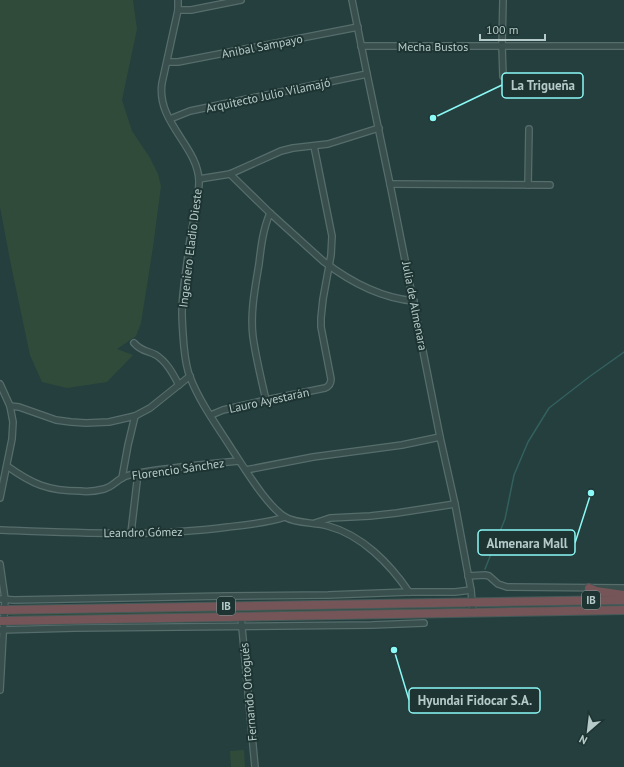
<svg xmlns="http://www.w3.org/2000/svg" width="624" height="767" font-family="'PT Sans',sans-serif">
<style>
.green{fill:#314b3a}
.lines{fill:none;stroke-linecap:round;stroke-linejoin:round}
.stream{stroke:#33605e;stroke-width:1.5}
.minor-casing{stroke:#566d6c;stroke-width:8}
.highway-casing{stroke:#435a59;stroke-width:10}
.minor{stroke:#394f4e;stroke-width:5.5}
.highway{stroke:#755557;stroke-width:8}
.labels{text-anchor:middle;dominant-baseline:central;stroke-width:4;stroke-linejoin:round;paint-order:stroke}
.shield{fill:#1d3433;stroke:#879d9c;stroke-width:1}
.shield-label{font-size:11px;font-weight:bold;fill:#b5cac9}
.street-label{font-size:12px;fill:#b5cac9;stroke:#1d3433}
.leader{fill:none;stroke:#8bf9f6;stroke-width:1.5}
.callout-dot{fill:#8bf9f6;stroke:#1d3433;stroke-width:1.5}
.callout{fill:#1d3433;stroke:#8bf9f6;stroke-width:1.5}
.callout-label{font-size:13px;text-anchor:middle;font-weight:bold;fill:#b5cac9}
</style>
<rect width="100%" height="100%" fill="#243f3d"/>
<g class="green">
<polygon points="0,0 133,0 137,29 122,100 132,131 150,158 158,174 161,186 153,247 141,323 136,336 117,349 133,355 107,382 67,388 42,382 30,355 11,265 0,207"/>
<polygon points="624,603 624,608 603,608 570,606 478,607 477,606"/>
<polygon points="467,606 466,608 398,609 363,612 9,617 9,616 13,615 84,613 113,611"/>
<polygon points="244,750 245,767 231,767 230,751"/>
</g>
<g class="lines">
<polyline class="stream" points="485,569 505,519 514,475 528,442 549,408 589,377 624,352"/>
<g class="minor-casing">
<g id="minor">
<path d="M178,0V10L162,83C156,122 198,146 199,181C199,202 192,225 189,246C187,268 182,290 182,312C182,324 183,335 184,347C185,357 186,367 190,377C200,403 218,427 233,451C245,469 267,506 285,517C297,524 314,522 328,526C362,535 390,564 409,592"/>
<polyline points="352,0 367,74 390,184 440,437 455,504 471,590 473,613"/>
<polyline points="503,0 502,46 503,76"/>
<polyline points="178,10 191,10 241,0"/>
<polyline points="361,46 624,46"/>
<polyline points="167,62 178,62 358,27"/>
<polyline points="170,119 190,111 367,74"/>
<path d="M230,174L270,213L323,261C349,281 380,298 414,301"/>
<polyline points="199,179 230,174 281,151 293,148 328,144 379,128"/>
<polyline points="390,184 550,185"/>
<polyline points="528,185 529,129"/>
<path d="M134,343C142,352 147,350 156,355C167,362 173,374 179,385"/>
<polyline points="0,384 10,406 13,422 12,439 0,498"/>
<path d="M266,400C261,379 256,358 253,337C250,313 255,288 259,264C261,247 263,229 270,213"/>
<polyline points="10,406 19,407 56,420 71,422 86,423 109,422 135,416 150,408 190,376"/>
<path d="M211,415L223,410L266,400L325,388C330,386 331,383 331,379L321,327V318L323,299L331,255L332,236L314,146"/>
<path d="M7,466C32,484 48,491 80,491C88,492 96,491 104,489C112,487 115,482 122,478C127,475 134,474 139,473C172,467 206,464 239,461"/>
<polyline points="246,470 313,457 402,445 440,437"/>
<polyline points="122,478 128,445 135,416"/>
<polyline points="315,523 330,518 370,516 397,513 455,504"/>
<path d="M0,530C76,533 153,537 228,527C247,525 267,523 285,517"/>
<polyline points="131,533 138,473"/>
<polyline points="0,564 5,599 0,690"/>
<polyline points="468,576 485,575 489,576 498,584 507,587 624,588"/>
<polyline points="0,599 14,600 227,596 328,595 409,592 455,592 471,590"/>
<polyline points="241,617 255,767"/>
<polyline points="0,630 75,628 372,625 424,623"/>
</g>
</g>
<g class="highway-casing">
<g id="highway">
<polyline points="589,588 596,591 624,595"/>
<polyline points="0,610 624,600"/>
<polyline points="0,621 624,610"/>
</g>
</g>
<use href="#minor" class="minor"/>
<use href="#highway" class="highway"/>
</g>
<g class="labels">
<g class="shield">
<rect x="582" y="591" width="18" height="18" rx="3"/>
<rect x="217" y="597" width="18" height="18" rx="3"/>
</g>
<g class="shield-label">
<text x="591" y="600">IB</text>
<text x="226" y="606">IB</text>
</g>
<g class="street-label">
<text transform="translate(262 46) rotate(-11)">Anibal Sampayo</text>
<text x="433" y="46">Mecha Bustos</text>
<text transform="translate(268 95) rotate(-12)">Arquitecto Julio Vilamajó</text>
<text transform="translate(190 248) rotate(-83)">Ingeniero Eladio Dieste</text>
<text transform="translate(415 306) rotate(79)">Julia de Almenara</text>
<text transform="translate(269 400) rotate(-12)">Lauro Ayestarán</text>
<text transform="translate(178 469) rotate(-8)">Florencio Sánchez</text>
<text transform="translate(143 532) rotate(-1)">Leandro Gómez</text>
<text transform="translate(248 692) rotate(-95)">Fernando Ortogués</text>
</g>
</g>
<path class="leader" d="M433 118L502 85M591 493L575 543M394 650L409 700"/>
<g class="callout-dot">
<circle cx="433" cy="118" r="4"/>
<circle cx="591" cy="493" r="4"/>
<circle cx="394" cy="650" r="4"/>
</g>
<g class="callout">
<rect x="502" y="73" width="81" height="25" rx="4"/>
<rect x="478" y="530" width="97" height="25" rx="4"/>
<rect x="409" y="688" width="131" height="25" rx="4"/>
</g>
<g class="callout-label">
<text x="543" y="90">La Trigueña</text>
<text x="527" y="548">Almenara Mall</text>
<text x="475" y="705">Hyundai Fidocar S.A.</text>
</g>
<g transform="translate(588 731) rotate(208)" stroke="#1d3433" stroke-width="3" paint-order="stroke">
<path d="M0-3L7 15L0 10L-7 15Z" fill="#b5cac9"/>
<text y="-6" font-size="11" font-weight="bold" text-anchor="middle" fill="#b5cac9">N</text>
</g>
<path d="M480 34v6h65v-6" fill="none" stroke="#b5cac9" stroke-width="2"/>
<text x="486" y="34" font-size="12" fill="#b5cac9" stroke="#1d3433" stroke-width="3" paint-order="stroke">100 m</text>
</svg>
